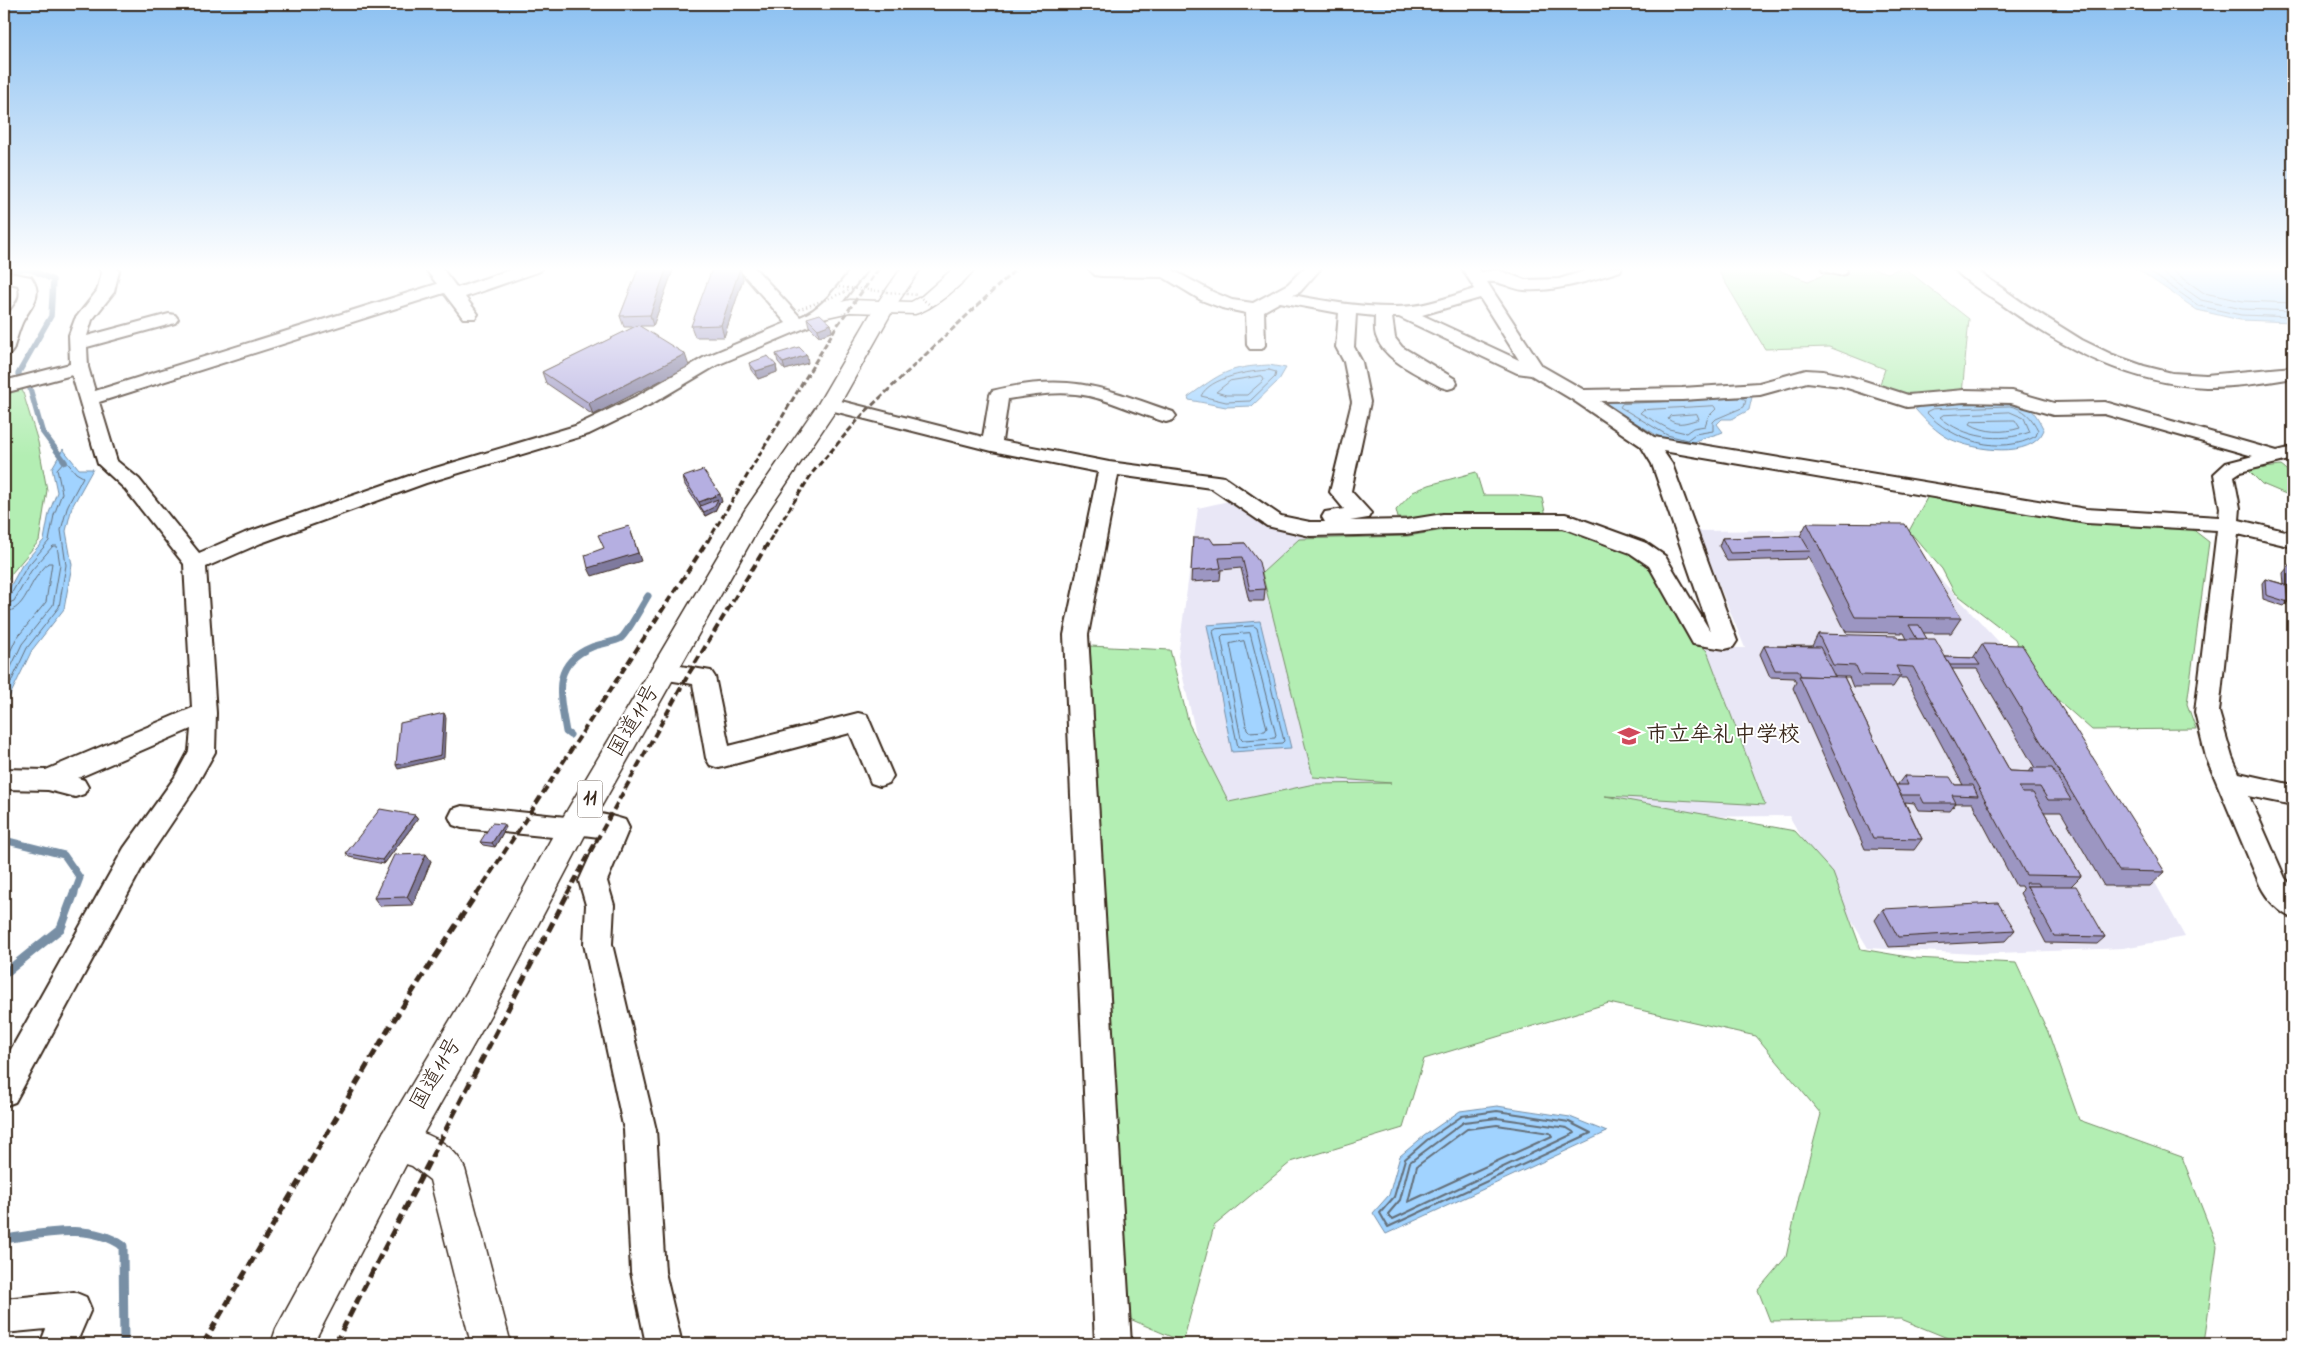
<svg xmlns="http://www.w3.org/2000/svg" width="2297" height="1348" font-family="'Indie Flower','Klee One',sans-serif">
<style>
.built{fill:#e9e7f6}
.green{fill:#b3eeb3;stroke:#778c68}
.water{fill:#a1d3ff;stroke:#788fa5}
.lines{fill:none;stroke-linecap:round;stroke-linejoin:round}
.shore-far1{stroke:#646e78;stroke-width:1}
.shore{stroke:#646e78;stroke-width:2}
.stream-far2{stroke:#788fa5;stroke-width:5.5}
.stream-far1{stroke:#788fa5;stroke-width:7}
.stream{stroke:#788fa5;stroke-width:9}
.minor-casing{stroke:#3b2a1e;stroke-width:4}
.tertiary-casing{stroke:#3b2a1e;stroke-width:3}
.trunk-casing{stroke:#3b2a1e;stroke-width:3}
.minor{fill:#fff;fill-rule:evenodd}
.tertiary{fill:#fff;fill-rule:evenodd}
.trunk{fill:#fff;fill-rule:evenodd}
.rail-far2{stroke:#3b2a1e;stroke-width:3;stroke-dasharray:6 3;stroke-linecap:butt}
.rail-far1{stroke:#3b2a1e;stroke-width:4;stroke-dasharray:8 4;stroke-linecap:butt}
.rail{stroke:#3b2a1e;stroke-width:5;stroke-dasharray:10 5;stroke-linecap:butt}
.path-bridge{stroke:#3b2a1e;stroke-width:2.5;stroke-dasharray:1 3;stroke-linecap:butt}
.wall{fill:#9c96c2;stroke:#3b2a1e;fill-rule:evenodd}
.shaded-wall{fill:#7f7a9e;stroke:#3b2a1e}
.building{fill:#b5afe1;stroke:#3b2a1e}
.labels{text-anchor:middle;dominant-baseline:central;stroke-width:4;stroke-linejoin:round;paint-order:stroke}
.shield{fill:#fff;stroke:#766a62;stroke-width:1}
.shield-label{font-size:21px;font-weight:bold;fill:#3b2a1e}
.street-label{font-size:22px;fill:#3b2a1e;stroke:#fff}
.poi-label{font-size:22px;font-weight:bold;fill:#3b2a1e;stroke:#fff;text-anchor:start}
</style>
<rect width="100%" height="100%" fill="#fff"/>
<filter id="ink" filterUnits="userSpaceOnUse"><feTurbulence type="fractalNoise" baseFrequency=".02" numOctaves="2"/><feDisplacementMap in="SourceGraphic" scale="10" xChannelSelector="R" yChannelSelector="G"/><feConvolveMatrix kernelMatrix="1 2 1 2 8 2 1 2 1" color-interpolation-filters="sRGB"/></filter>
<g filter="url(#ink)">
<polygon class="built" points="1233,500 1273,527 1295,535 1406,534 1448,526 1571,527 1646,558 1688,629 1707,648 1745,648 1697,531 1894,529 2010,654 2147,868 2185,937 2123,948 1975,954 1868,948 1789,816 1216,821 1178,656 1198,508"/>
<g class="green">
<polygon points="1716,267 1774,269 1808,281 1844,267 1866,267 1888,273 1903,267 1969,319 1962,394 1905,397 1879,387 1885,369 1829,347 1765,349"/>
<polygon points="21,386 38,442 47,490 39,541 11,574 4,588 4,499 6,498 4,495 4,393"/>
<polygon points="2281,466 2293,475 2293,497 2262,484 2248,470"/>
<polygon points="1476,472 1483,495 1516,495 1542,498 1546,516 1398,518 1396,510 1413,492 1429,485"/>
<polygon points="1928,496 2191,528 2209,542 2187,704 2196,729 2092,730 2032,677 2015,639 1954,592 1942,569 1909,531"/>
<polygon points="1450,529 1572,530 1615,545 1643,562 1656,578 1682,628 1707,651 1765,805 1605,796 1795,831 1833,873 1861,949 1914,958 2016,963 2048,1032 2079,1120 2182,1157 2217,1246 2204,1344 1962,1344 1901,1319 1770,1321 1758,1290 1786,1257 1799,1197 1821,1114 1756,1036 1609,1003 1424,1059 1403,1128 1291,1162 1214,1226 1183,1342 1130,1319 1090,646 1170,650 1189,724 1229,802 1314,784 1391,783 1313,777 1262,573 1299,539 1408,536"/>
</g>
<g class="water">
<polygon points="2134,267 2293,267 2293,322 2240,320 2197,310"/>
<path d="M1269,365L1286,368L1279,380L1252,406L1226,407L1189,400L1188,397C1221,373 1228,367 1269,365Z"/>
<path d="M1743,392L1752,397L1749,410L1732,419H1722L1717,424L1723,432C1711,437 1699,437 1689,445L1665,440L1602,403V400Z"/>
<path d="M2011,401C2031,403 2035,413 2044,430C2032,460 1974,450 1950,439C1936,432 1925,420 1915,409L1930,404Z"/>
<polygon points="63,449 79,469 93,469 72,507 66,531 72,565 64,609 32,650 4,708 4,598 22,565 44,540 49,513 57,492 52,468"/>
<polygon points="1260,621 1291,748 1232,752 1207,625"/>
<polygon points="1497,1106 1570,1117 1607,1132 1386,1234 1373,1213 1389,1195 1400,1156 1424,1136 1460,1111"/>
</g>
<g class="lines">
<g class="shore-far1">
<polyline points="2143,267 2199,306 2241,315 2293,317"/>
<polyline points="2154,267 2201,300 2242,309 2293,311"/>
<polyline points="2167,267 2204,293 2243,301 2293,303"/>
<path d="M1269,370L1276,372L1275,377L1250,401L1226,402L1201,396C1210,377 1250,371 1269,370Z"/>
<polygon points="1262,376 1264,380 1247,395 1226,395 1216,392 1230,381"/>
<polygon points="1742,398 1746,400 1744,407 1716,419 1713,422 1713,431 1695,434 1687,440 1667,435 1620,407 1622,404"/>
<polygon points="1714,406 1716,409 1708,417 1705,426 1693,428 1686,433 1669,429 1640,413 1643,410"/>
<path d="M2010,406C2025,409 2031,417 2038,430L2036,436C2001,456 1952,441 1926,412L1932,409Z"/>
<path d="M2010,412L2024,418L2030,432C2000,443 1964,438 1940,417L1943,415Z"/>
<path d="M1697,414L1699,419C1688,422 1678,427 1668,419L1670,416Z"/>
<path d="M2010,420H2015L2020,428C2004,433 1985,433 1970,424L1972,421Z"/>
<polyline points="4,599 10,596 26,568 49,541 54,515 62,493 57,469 65,460 76,473 83,477 68,505 61,530 66,565 59,607 27,648 4,697"/>
<polyline points="4,605 14,601 31,571 53,546 57,546 60,565 53,605 22,644 4,682"/>
<path d="M4,613C23,609 26,593 35,579C39,573 44,568 48,563H52L46,602L16,639L4,665"/>
<polygon points="1254,626 1257,628 1284,741 1282,743 1238,747 1213,631 1216,629"/>
<polygon points="1250,633 1276,735 1275,738 1243,740 1241,738 1221,637 1223,635"/>
<polygon points="1244,641 1267,728 1265,731 1249,732 1247,730 1230,644"/>
</g>
<g class="shore">
<polygon points="1497,1111 1569,1122 1591,1133 1388,1227 1380,1213 1394,1197 1405,1159 1427,1140 1462,1116"/>
<polygon points="1497,1118 1567,1128 1575,1133 1393,1219 1390,1218 1388,1214 1400,1200 1410,1162 1464,1122"/>
<polygon points="1497,1125 1550,1133 1552,1136 1408,1202 1417,1166 1467,1129"/>
</g>
<polyline class="stream-far2" points="4,268 32,270 53,280 51,316 18,374 29,385 42,431 65,462"/>
<g class="stream-far1">
<path d="M570,735L566,732C560,696 550,664 592,647C599,644 616,642 621,638C627,634 643,604 648,596"/>
<polyline points="4,840 64,855 80,878 74,894"/>
</g>
<g class="stream">
<polyline points="4,974 61,928 74,893"/>
<path d="M4,1239C42,1234 90,1222 123,1246L124,1344"/>
</g>
<g class="minor-casing">
<g id="minor">
<path d="M98,267H116L119,271L114,292L92,320L87,336L169,314L175,315L178,319L175,323L87,347L88,367L95,391L437,284L424,267H441L457,288L518,267H542L540,271L465,297L478,314L475,318H463L444,293L99,402L117,461L139,479L199,553L245,533L412,475L575,426L639,395L705,357L786,323L737,267H754L800,317C823,308 838,286 853,267H869L840,305L819,322L717,365L653,403L589,434L426,483L261,543L206,567L216,713L215,752L193,791L144,864L15,1102L4,1106V1062L124,848L175,777L189,751L191,729L78,778L84,780L88,787L84,794L75,797L48,790L4,789V769L46,770L192,708L184,564L125,489L98,464L72,375L4,393V381L70,364L69,335L75,319L97,291L102,272Z"/>
<path d="M1087,267H1167L1213,292L1232,300L1253,303L1288,284L1305,267H1322L1300,292L1293,295C1328,302 1377,310 1412,306C1433,304 1454,295 1475,289L1461,267H1477L1481,272L1498,270L1525,280L1559,279L1597,267H1622L1620,271C1588,281 1558,292 1524,290C1510,289 1501,280 1487,282L1542,366L1584,390L1682,388L1759,383L1806,370L1823,371L1852,377L1908,395L1964,390L2012,391L2054,403L2105,402L2277,451L2293,447V459L2240,472L2234,476L2240,508L2239,520L2293,533V547L2238,534L2219,712L2232,757L2239,773L2293,785V805L2249,796L2285,878L2293,887V918C2279,913 2267,899 2260,885L2206,757L2195,712L2217,530L2086,523L1663,451L1672,464L1737,641L1733,647L1725,649L1693,644L1649,566L1630,553L1563,528H1443L1406,534L1310,536L1267,526L1211,488L1118,475L1088,635L1131,1344H1095L1064,635L1098,472L992,451L822,408L819,404L822,400L829,398L983,437L990,395L992,391C1068,372 1102,387 1173,412L1176,416L1173,420L1166,422C1140,415 1115,402 1089,396C1061,390 1035,395 1008,399L1002,441L1109,462L1217,476L1224,477L1281,516L1310,522H1325L1322,517L1325,512L1344,509L1330,492L1352,402L1344,362L1336,347L1339,313L1280,302L1264,311L1265,345L1262,349H1250L1247,345L1246,313L1222,308L1201,300L1163,277L1101,276L1095,275ZM1480,298L1519,360L1422,315ZM1356,314L1375,316C1375,322 1374,329 1376,336C1384,361 1420,375 1441,387L1448,389L1455,387L1457,383L1455,379L1402,347L1395,338L1392,317H1399L1517,373L1531,375L1573,400L1641,446L1652,464L1710,631L1665,556L1646,543L1572,516L1565,514H1443L1406,520L1350,521L1368,518L1371,513L1351,491L1370,402L1362,362L1354,347ZM1807,382L1841,386L1907,407L1964,402L2011,403L2053,415L2104,414L2253,456L2226,463L2214,474L2220,508L2219,517L2086,509L1654,437L1600,401L1682,400L1760,395Z"/>
<polygon points="1821,267 1845,267 1847,270 1845,274 1839,275 1823,271"/>
<path d="M1953,267H1972L2023,303L2082,340L2113,355L2144,366L2172,373L2206,375L2293,367V378C2265,383 2235,387 2206,387C2131,384 2064,349 2004,306C1990,296 1962,280 1953,267Z"/>
<path d="M4,272L31,277C45,297 30,306 22,323C18,332 16,341 13,350L10,354L4,355C3,347 2,332 4,324C8,308 25,303 18,285L4,282Z"/>
<polygon points="662,663 711,671 715,677 729,746 858,713 867,715 893,776 889,783 880,786 871,783 850,733 719,768 710,765 706,758 693,684 654,678 650,672 654,666"/>
<path d="M462,806L566,817C580,808 610,815 625,820L629,828L607,881L614,905L612,944L656,1130L665,1272L682,1344H646L631,1272L624,1130L584,944L586,905L579,881L599,837L583,835L573,839L462,828L453,825L449,817L453,809Z"/>
<polygon points="74,1292 86,1297 91,1309 76,1344 40,1344 46,1329 4,1333 4,1299"/>
</g>
</g>
<g class="tertiary-casing">
<g id="tertiary">
<path d="M955,267H976C965,283 934,309 915,314L850,312L823,318L816,316L813,312L816,308L850,300L911,302L922,296Z"/>
<path d="M397,1126C425,1132 453,1141 465,1169L511,1344H471L430,1180L412,1166L384,1157L378,1144L384,1131Z"/>
</g>
</g>
<g class="trunk-casing">
<polygon id="trunk" points="902,267 922,267 894,308 840,404 768,511 584,837 491,1014 410,1157 313,1344 271,1344 276,1329 384,1131 467,992 562,819 745,510 818,404 874,308"/>
</g>
<use href="#minor" class="minor"/>
<use href="#tertiary" class="tertiary"/>
<use href="#trunk" class="trunk"/>
<g class="rail-far2">
<polyline points="708,541 836,327 880,267"/>
<polyline points="769,541 813,472 864,413 1018,267"/>
</g>
<g class="rail-far1">
<polyline points="477,894 708,540"/>
<polyline points="567,894 688,675 770,540"/>
</g>
<g class="rail">
<polyline points="203,1344 392,1023 477,893"/>
<polyline points="335,1344 568,893"/>
</g>
<g class="path-bridge">
<polyline points="839,287 917,295 934,308"/>
<polyline points="795,311 853,289"/>
</g>
</g>
<g class="wall">
<polygon points="639,267 674,267 653,326 639,326 689,366 593,415 546,383 542,372 635,327 624,327 620,316"/>
<polygon points="743,279 724,337 695,337 691,326"/>
<polygon points="807,318 831,324 832,332 819,336 809,326"/>
<polygon points="776,354 808,363 785,370 778,362"/>
<polygon points="749,363 776,365 777,372 758,379 751,370"/>
<polygon points="683,477 722,502 719,503 715,511 705,516 685,485"/>
<path d="M1807,523L1961,618L1951,633H1923L1927,639L1945,657L1973,658L1982,644L2165,872L2150,886H2104L2061,812H2044L2081,876L2071,886L2105,937L2097,944L2046,943L2020,893L2023,890L2021,886H2016L1972,803H1956L1950,811L1918,810L1914,803L1905,802L1922,839L1914,850L1865,849L1793,688L1796,682L1794,678L1770,677L1760,654L1764,646H1812L1818,634L1907,639L1904,633L1846,632L1808,556L1806,559L1727,561L1719,546L1722,538L1800,536ZM1952,669H1977L2035,768H2032L2029,772L2010,771ZM1844,677H1849L1853,687H1893L1899,678H1906L1963,785H1955L1904,776L1898,784L1899,785H1896Z"/>
<polygon points="1193,538 1214,544 1245,543 1265,589 1264,601 1249,601 1241,568 1221,570 1220,580 1191,582"/>
<polygon points="2293,561 2293,612 2291,587 2287,585 2288,602 2284,606 2263,599 2262,583 2265,579 2284,584 2283,573"/>
<polygon points="415,815 418,819 384,864 349,857 346,853"/>
<polygon points="506,827 495,847 483,845 480,842"/>
<polygon points="431,861 413,905 380,906 374,898"/>
<polygon points="1883,909 2015,930 2005,941 1889,947 1875,920"/>
</g>
<g class="shaded-wall">
<polygon points="667,267 674,267 653,326 650,315"/>
<polygon points="740,268 743,279 724,337 721,325"/>
<polygon points="831,324 832,332 819,336 818,329"/>
<polygon points="685,354 689,366 593,415 589,403"/>
<polygon points="807,355 808,363 785,370 783,363"/>
<polygon points="776,365 777,372 758,379 756,371"/>
<polygon points="720,494 722,502 719,503 715,511 705,516 699,502"/>
<polygon points="629,526 641,561 592,576 588,568"/>
<polygon points="444,713 446,717 444,758 398,769 396,765"/>
<polygon points="415,815 418,819 384,864 382,860"/>
<polygon points="504,824 506,827 495,847 492,843"/>
<polygon points="426,854 431,861 413,905 407,897"/>
</g>
<g class="building">
<polygon points="639,267 667,267 650,315 620,316"/>
<polygon points="740,268 721,325 691,326 712,269"/>
<polygon points="820,314 831,324 818,329 807,318"/>
<polygon points="638,325 685,354 589,403 542,372"/>
<polygon points="799,347 807,355 783,363 776,354"/>
<polygon points="768,356 776,365 756,371 749,363"/>
<polygon points="703,470 720,494 699,502 683,477"/>
<polygon points="718,499 714,507 704,512 700,506"/>
<polygon points="1807,523 1905,524 1961,618 1855,617"/>
<polygon points="629,526 638,553 588,568 585,555 604,548 598,535"/>
<polygon points="1801,536 1810,551 1730,553 1722,538"/>
<polygon points="1193,538 1210,538 1214,544 1245,543 1259,562 1265,589 1250,590 1242,557 1219,558 1221,568 1191,571"/>
<polygon points="2265,579 2286,585 2288,602 2266,595"/>
<polygon points="1909,625 1919,625 1927,639 1917,639"/>
<polygon points="1818,634 1897,636 1899,639 1935,639 2010,771 2034,772 2032,768 2052,768 2071,800 2048,800 2040,787 2019,787 2022,793 2033,793 2081,876 2026,875 1913,667 1896,666 1901,676 1860,675 1856,666 1833,665"/>
<polygon points="1982,644 2022,645 2165,872 2119,871"/>
<polygon points="1764,646 1820,647 1835,677 1801,676 1798,670 1775,670"/>
<polygon points="1945,657 1975,658 1980,665 1950,665"/>
<polygon points="1799,676 1844,677 1922,839 1873,838"/>
<polygon points="444,713 441,755 396,765 400,723"/>
<polygon points="1904,776 1950,777 1955,785 1973,785 1978,796 1952,795 1956,803 1924,803 1920,795 1901,795 1896,785 1908,785"/>
<polygon points="380,809 415,815 382,860 346,853"/>
<polygon points="492,823 504,824 492,843 480,842"/>
<polygon points="426,854 407,897 374,898 394,855"/>
<polygon points="2025,883 2038,883 2040,886 2027,886 2029,890"/>
<polygon points="2027,886 2076,886 2105,937 2054,936"/>
<polygon points="1998,903 2015,930 1898,937 1883,909"/>
</g>
</g>
<linearGradient id="sky" x2="0" y2="1"><stop stop-color="#8bc0f1"/><stop offset="0.59" stop-color="#fff"/><stop offset="1" stop-color="#fff" stop-opacity="0"/></linearGradient>
<rect width="2297" height="456" fill="url(#sky)"/>
<defs>
<g id="school-bare" transform="scale(1.725)"><path d="M0-5L7-2L0 1L-7-2ZM-4 1L0 2.5L4 1V4Q0 6-4 4Z" fill="#d1495b" stroke="#fff" stroke-width="2.5" paint-order="stroke"/></g>
</defs>
<g fill-rule="evenodd">
<use href="#school-bare" x="1629" y="736"/>
</g>
<g class="labels">
<rect class="shield" x="577.5" y="780.5" width="25" height="37" rx="4"/>
<g class="shield-label">
<text x="590" y="799">11</text>
</g>
<g class="street-label">
<text transform="translate(635 721) rotate(-60)">国道11号</text>
<text transform="translate(437 1074) rotate(-60)">国道11号</text>
</g>
<g class="poi-label">
<text x="1646" y="736">市立牟礼中学校</text>
</g>
</g>
<rect width="2297" height="1348" fill="none" stroke="#fff" stroke-width="20"/>
<rect x="10" y="10" width="2277" height="1328" fill="none" stroke="#3b2a1e" stroke-width="2" filter="url(#ink)"/>
</svg>
